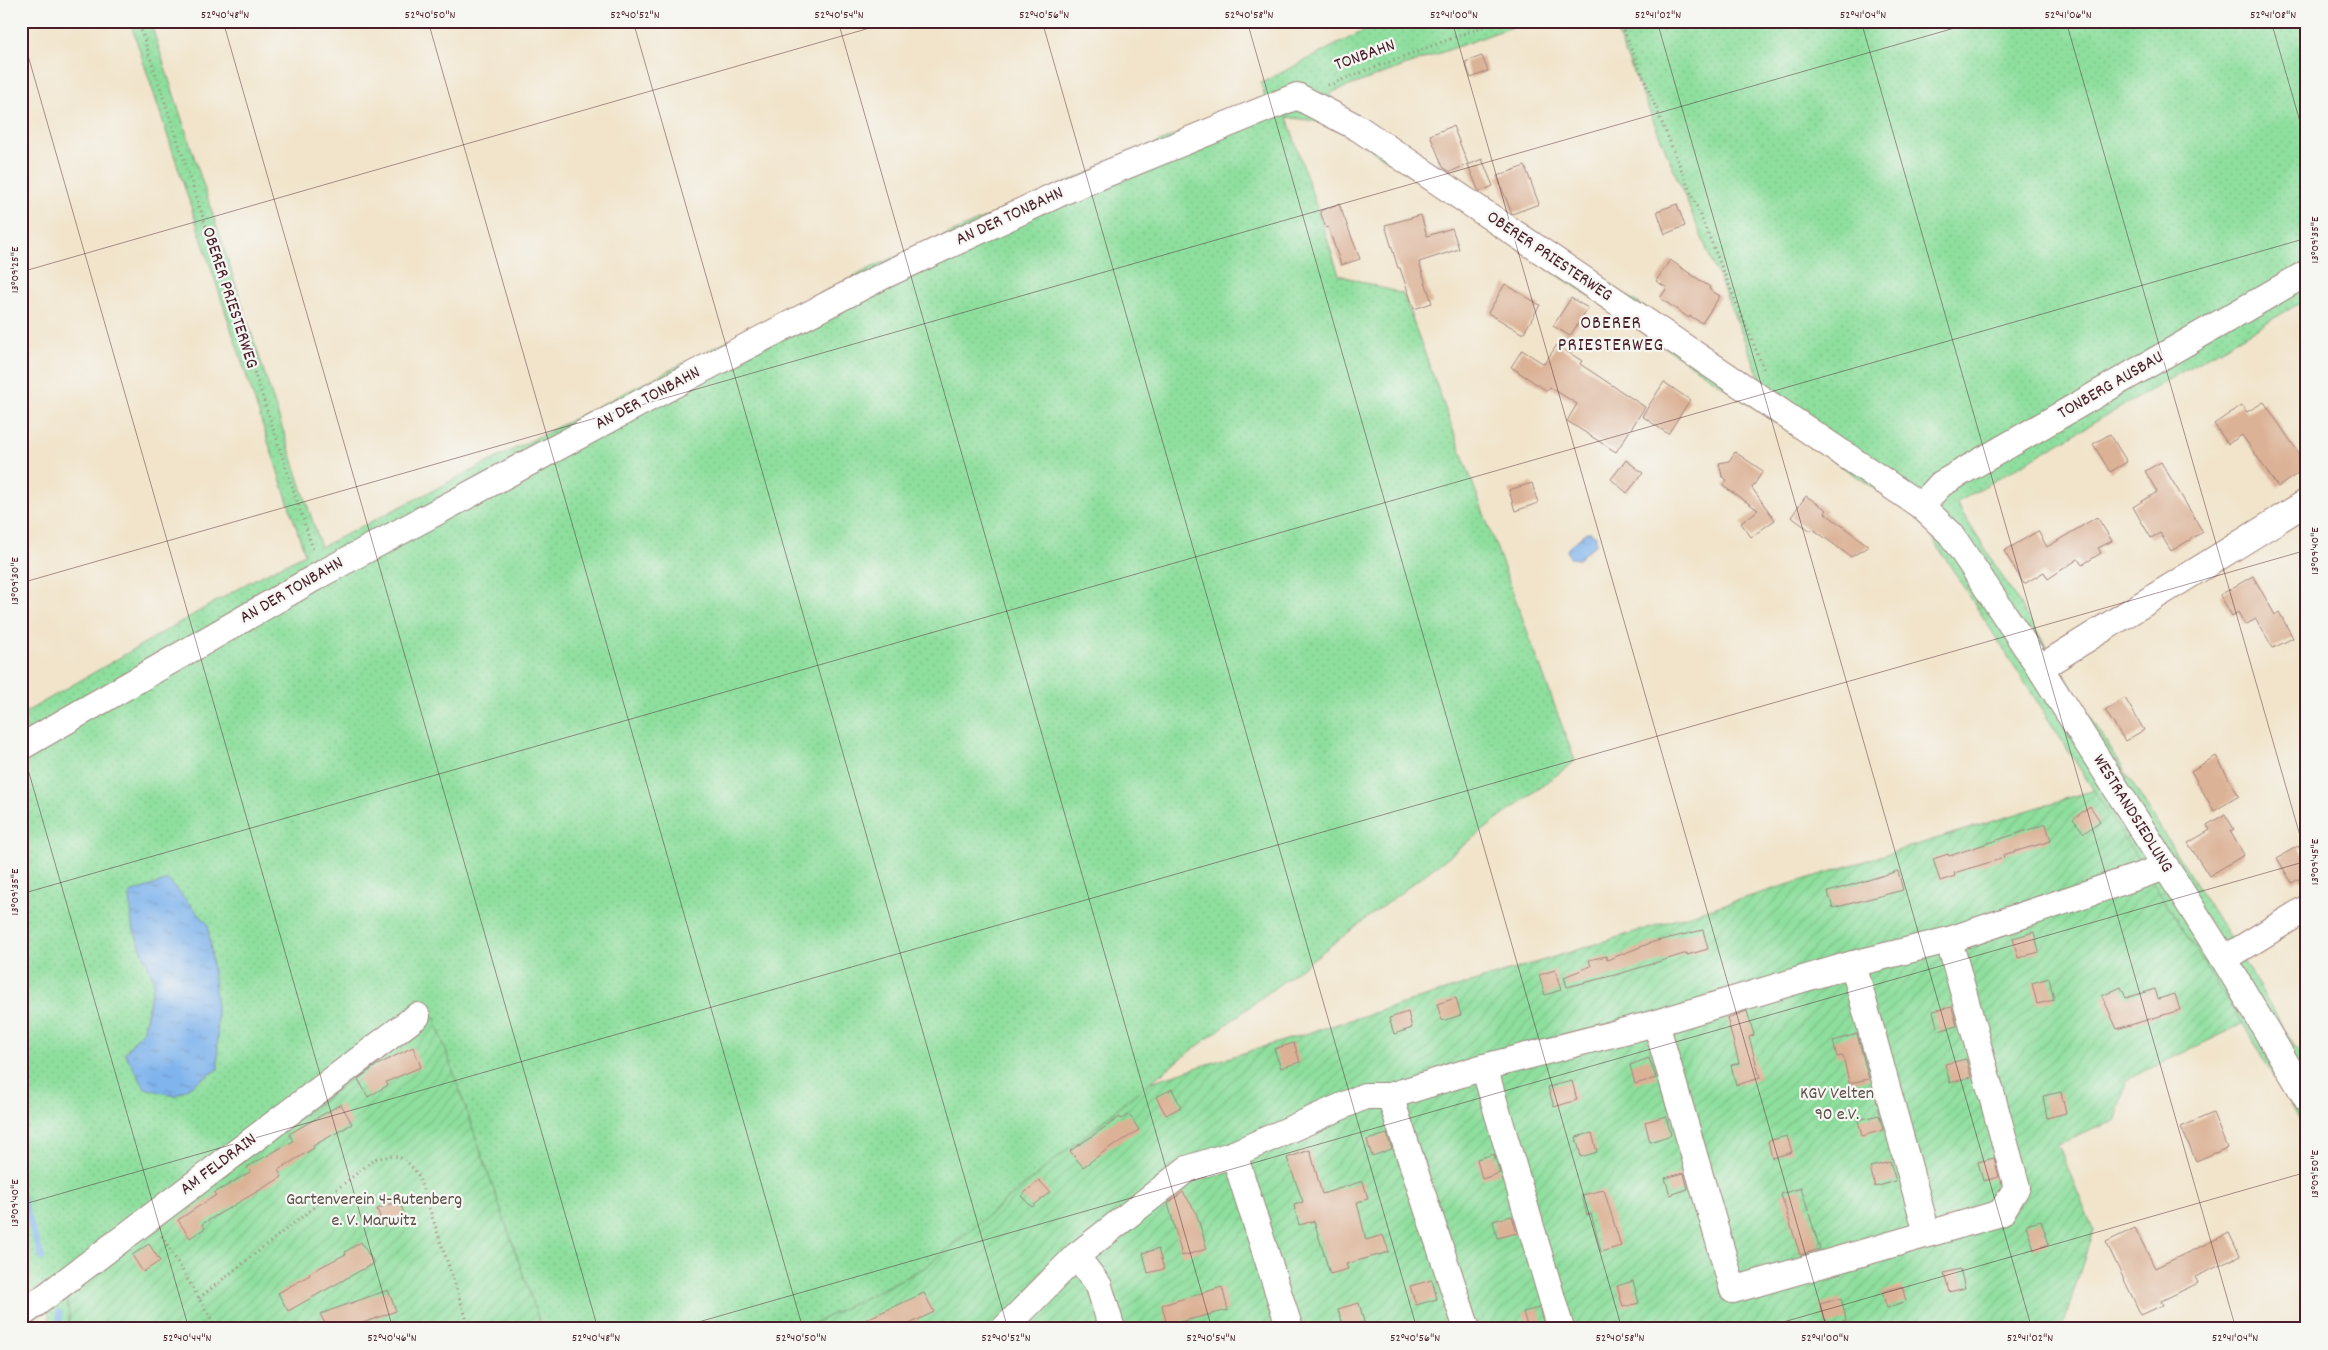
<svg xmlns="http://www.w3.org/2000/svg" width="2328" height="1350" font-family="Dekko,sans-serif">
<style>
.grass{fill:url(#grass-dots);stroke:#6c7f64;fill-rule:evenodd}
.garden{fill:url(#garden-furrows);stroke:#6c7f64}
.water{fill:url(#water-ripples);stroke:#646a8c}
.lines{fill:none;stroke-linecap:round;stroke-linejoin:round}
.stream{stroke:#7fb4ed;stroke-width:6}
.building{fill:#dcb297}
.minor-casing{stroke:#9e827b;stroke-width:28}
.path{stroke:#9e827b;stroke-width:3;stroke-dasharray:1 4;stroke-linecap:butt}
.minor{stroke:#fff;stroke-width:26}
.ticks{fill:none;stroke:#4a1f2b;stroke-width:1;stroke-opacity:0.45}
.labels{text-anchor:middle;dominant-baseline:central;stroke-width:4.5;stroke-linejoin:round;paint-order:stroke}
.street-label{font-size:18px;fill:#4a1f2b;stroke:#f6f6f2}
.park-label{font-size:18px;fill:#5b4f48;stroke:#f6f6f2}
.neighbourhood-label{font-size:19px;letter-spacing:1px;fill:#4a1f2b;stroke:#f6f6f2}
.neatline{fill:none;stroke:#4a1f2b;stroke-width:2}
.ticks-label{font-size:12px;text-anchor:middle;fill:#4a1f2b}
</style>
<defs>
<pattern id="grass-dots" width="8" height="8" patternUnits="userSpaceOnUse" patternTransform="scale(1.25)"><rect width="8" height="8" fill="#8edf9e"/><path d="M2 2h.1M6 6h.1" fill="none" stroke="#7cbf88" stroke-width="1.8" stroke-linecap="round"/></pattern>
<pattern id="garden-furrows" width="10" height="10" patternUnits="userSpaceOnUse" patternTransform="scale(1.25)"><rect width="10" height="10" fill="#8edf9e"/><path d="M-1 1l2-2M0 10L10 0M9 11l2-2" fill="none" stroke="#7cbf88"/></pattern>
<pattern id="water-ripples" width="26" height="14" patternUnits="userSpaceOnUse" patternTransform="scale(1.25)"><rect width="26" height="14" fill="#7fb4ed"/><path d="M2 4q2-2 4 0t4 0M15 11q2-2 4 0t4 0" fill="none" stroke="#6a92c0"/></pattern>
</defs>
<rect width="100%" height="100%" fill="#f6f6f2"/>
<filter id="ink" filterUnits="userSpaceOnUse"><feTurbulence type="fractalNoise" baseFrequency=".02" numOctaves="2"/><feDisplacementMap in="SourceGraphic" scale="10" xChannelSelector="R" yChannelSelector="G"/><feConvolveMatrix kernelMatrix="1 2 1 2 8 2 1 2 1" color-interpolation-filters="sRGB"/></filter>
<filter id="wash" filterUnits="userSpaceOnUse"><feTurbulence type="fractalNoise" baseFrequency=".0096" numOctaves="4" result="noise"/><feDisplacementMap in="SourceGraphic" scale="20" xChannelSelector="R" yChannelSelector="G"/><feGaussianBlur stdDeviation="1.12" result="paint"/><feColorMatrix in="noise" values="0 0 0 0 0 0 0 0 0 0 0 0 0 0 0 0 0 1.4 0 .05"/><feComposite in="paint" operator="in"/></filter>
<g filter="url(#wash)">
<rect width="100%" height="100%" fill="#f1e4cb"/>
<path class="grass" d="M130,21H150L321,547L877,265L1265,96L1261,83L1383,21H1528L1330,93L1333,103L1763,385L1612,21H2307V299L1956,503L2244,961L2307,1067V1134L2243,1024L1926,528L1911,513L1353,137L1321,122L1287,117L1339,275L1403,294L1575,761L1150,1082L924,1268L803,1329H542L433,1016L67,1294L70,1329H51L48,1310L21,1329V715L251,581L305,554ZM132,925L218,1069L125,1053L144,1029L154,981Z"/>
<g class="garden">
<polygon points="2094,790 2243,1024 2126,1080 2117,1120 2058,1144 2093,1230 2062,1329 803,1329 924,1268 1150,1082"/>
<polygon points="434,1016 542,1329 70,1329 67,1294"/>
</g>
<g class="water">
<polygon points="1587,532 1590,532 1596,536 1596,544 1578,559 1570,558 1567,551 1568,548"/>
<polygon points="168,880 208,924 217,1007 218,1069 175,1096 145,1088 125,1053 144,1029 154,981 132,925 130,893"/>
</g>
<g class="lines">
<g class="stream">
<polyline points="21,1195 42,1258"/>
<polyline points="59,1312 61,1329"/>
</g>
</g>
<g id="blocks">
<g class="building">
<polygon points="1482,56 1488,71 1471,78 1465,62"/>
<polygon points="1453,126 1468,164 1450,172 1443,167 1430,135"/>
<polygon points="1482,159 1493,186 1479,192 1468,165"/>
<polygon points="1525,166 1539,204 1512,214 1497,176"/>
<polygon points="1339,204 1360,259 1341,265 1328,227 1326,228 1320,211"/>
<polygon points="1677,204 1685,226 1665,234 1657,211"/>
<polygon points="1421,215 1427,236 1452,228 1459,249 1419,262 1432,303 1414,309 1400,268 1398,268 1385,225"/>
<polygon points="1670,260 1710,287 1709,289 1720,296 1702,323 1690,316 1689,318 1660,298 1667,288 1656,281"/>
<polygon points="1505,284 1540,305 1523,334 1488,313"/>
<polygon points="1571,298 1588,308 1570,336 1553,326"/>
<polygon points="1557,345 1582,361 1580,364 1645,407 1616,452 1567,421 1577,404 1550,387 1547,391 1511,367 1522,350 1544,364"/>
<polygon points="1664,382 1690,400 1668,434 1642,416"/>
<polygon points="2264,402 2307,465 2307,467 2278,487 2242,435 2228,444 2214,424 2242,405 2247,412"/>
<polygon points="2110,434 2127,462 2110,472 2093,444"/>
<polygon points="1735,452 1763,471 1752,488 1775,520 1751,537 1741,523 1758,510 1723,486 1727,480 1722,476 1719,463 1729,461"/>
<polygon points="1626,460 1643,473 1627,493 1611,479"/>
<polygon points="2161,462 2203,532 2171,551 2160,533 2151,538 2133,507 2157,492 2145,471"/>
<polygon points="1532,483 1538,503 1515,511 1509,490"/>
<polygon points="1806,496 1827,510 1825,513 1869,546 1851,557 1813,529 1811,531 1791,517"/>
<polygon points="2097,517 2112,541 2098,548 2101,553 2082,565 2078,559 2048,579 2044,572 2024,584 2004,551 2038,531 2047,547"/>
<polygon points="2253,576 2275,615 2279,612 2293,638 2273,648 2256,619 2245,625 2238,612 2232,616 2220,595"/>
<polygon points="2125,698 2144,730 2125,741 2105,710"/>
<polygon points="2216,756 2239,796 2214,811 2191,771"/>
<polygon points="2090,806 2100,821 2084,833 2073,819"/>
<polygon points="2225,814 2234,829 2230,831 2244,855 2209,876 2188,843 2210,830 2207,825"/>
<polygon points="2046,824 2051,841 2003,855 2004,858 1954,873 1955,876 1940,881 1933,859 1948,854 1949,856"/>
<polygon points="2298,846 2307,860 2307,882 2298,879 2292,883 2277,858"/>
<polygon points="1898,871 1903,890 1833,908 1828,892"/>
<polygon points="1703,930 1708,949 1687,955 1687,953 1619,974 1567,987 1564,977 1591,966 1589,960 1606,956 1607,960 1653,942"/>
<polygon points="2034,932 2039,952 2018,958 2013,938"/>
<polygon points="1555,970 1561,990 1545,995 1539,975"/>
<polygon points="2049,978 2054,1000 2037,1004 2032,983"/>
<polygon points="2121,987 2126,998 2155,989 2158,999 2175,994 2180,1010 2117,1029 2102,996"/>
<polygon points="1456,998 1461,1015 1442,1021 1437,1004"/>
<polygon points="1952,1007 1957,1026 1938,1031 1933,1011"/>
<polygon points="1747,1011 1754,1035 1749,1037 1760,1078 1736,1085 1731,1065 1739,1063 1727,1018"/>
<polygon points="1408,1012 1412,1028 1394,1034 1389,1018"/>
<polygon points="1857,1034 1869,1079 1849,1083 1843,1056 1837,1057 1833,1041"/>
<polygon points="1294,1043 1300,1062 1281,1068 1274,1049"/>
<polygon points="413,1047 421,1067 386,1082 388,1085 368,1097 358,1079 377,1065"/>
<polygon points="1649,1058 1656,1078 1635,1084 1630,1065"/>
<polygon points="1966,1059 1971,1077 1950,1083 1945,1064"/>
<polygon points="1572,1081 1577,1100 1554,1107 1548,1087"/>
<polygon points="1172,1089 1181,1107 1166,1115 1156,1097"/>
<polygon points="2061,1092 2066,1113 2047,1118 2043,1096"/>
<polygon points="341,1104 352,1124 313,1146 314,1148 278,1170 282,1177 202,1224 205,1228 190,1238 178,1220 216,1195 214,1193 250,1172 247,1167 293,1141 289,1134"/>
<polygon points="2213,1113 2227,1148 2196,1161 2181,1127"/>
<polygon points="1129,1114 1139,1130 1117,1144 1116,1143 1083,1167 1070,1151 1120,1117 1121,1119"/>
<polygon points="1879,1115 1883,1130 1862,1136 1858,1120"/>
<polygon points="1666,1116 1671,1135 1650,1142 1645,1122"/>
<polygon points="1592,1133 1597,1152 1581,1157 1576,1137"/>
<polygon points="1387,1134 1392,1149 1372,1156 1367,1140"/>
<polygon points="1787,1136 1792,1152 1772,1158 1768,1141"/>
<polygon points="1310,1150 1322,1194 1363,1181 1368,1199 1357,1202 1366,1240 1383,1235 1389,1252 1346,1264 1348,1269 1330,1274 1314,1221 1299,1225 1294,1205 1303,1202 1287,1158"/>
<polygon points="1494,1154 1500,1173 1482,1179 1477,1159"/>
<polygon points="1994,1158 1999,1177 1983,1181 1978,1162"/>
<polygon points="1890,1162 1896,1181 1875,1187 1870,1167"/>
<polygon points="1684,1173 1688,1189 1670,1195 1665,1178"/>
<polygon points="1039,1180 1050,1192 1032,1207 1021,1196"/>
<polygon points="1801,1188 1820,1249 1800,1255 1781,1194"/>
<polygon points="1604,1190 1621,1246 1601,1252 1591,1214 1587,1215 1582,1195"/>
<polygon points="1183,1192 1196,1212 1207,1249 1182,1256 1168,1203"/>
<polygon points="399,1201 406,1218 384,1227 377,1209"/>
<polygon points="1512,1216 1517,1233 1497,1238 1493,1221"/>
<polygon points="2041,1221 2049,1244 2034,1250 2026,1225"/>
<polygon points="2135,1228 2155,1268 2229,1233 2240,1256 2195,1277 2198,1283 2161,1301 2163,1305 2141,1315 2106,1242"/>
<polygon points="361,1242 374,1263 288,1311 278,1293 310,1275 309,1273 346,1254 345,1252"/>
<polygon points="149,1244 160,1261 143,1272 132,1255"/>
<polygon points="1158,1249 1164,1269 1148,1273 1143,1253"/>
<polygon points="1960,1269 1965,1288 1949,1292 1944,1273"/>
<polygon points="1432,1280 1437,1299 1416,1305 1410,1286"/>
<polygon points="1633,1281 1639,1303 1623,1307 1617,1286"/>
<polygon points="1902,1286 1906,1301 1887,1308 1882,1292"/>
<polygon points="1222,1287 1228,1310 1167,1325 1162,1305"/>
<polygon points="388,1290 396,1311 346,1329 328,1329 320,1314"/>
<polygon points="924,1293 934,1312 899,1329 845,1329"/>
<polygon points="1841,1298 1846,1320 1827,1326 1820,1304"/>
<polygon points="1359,1303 1364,1322 1344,1328 1338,1309"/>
<polygon points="1539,1308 1545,1327 1528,1329 1523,1312"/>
</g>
</g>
</g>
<g filter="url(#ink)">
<use href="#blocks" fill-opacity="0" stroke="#9e827b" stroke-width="1"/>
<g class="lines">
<g class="minor-casing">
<g id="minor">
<polyline points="1921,506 1941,484 2307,273"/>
<polyline points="2040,668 2307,502"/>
<polyline points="21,747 323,573 709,366 883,276 1069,189 1297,96 1358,128 1921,506 1951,534 2040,668 2224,959 2307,1099"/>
<polyline points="2224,959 2307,908"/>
<polyline points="1853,964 1927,1233"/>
<polyline points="1656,1023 1733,1290 2001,1213 2017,1187 1949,940"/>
<polyline points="1484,1067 1561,1329"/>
<polyline points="1390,1096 1467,1329"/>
<polyline points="1234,1154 1290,1329"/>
<polyline points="1076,1256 1099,1286 1112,1329"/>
<polyline points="21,1315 417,1016"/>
<polyline points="1004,1329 1076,1256 1187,1169 1234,1154 1365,1096 1390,1096 1484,1067 1656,1023 1853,964 1949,940 2166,867"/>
</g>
</g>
<g class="path">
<polyline points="138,21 314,552"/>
<polyline points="1620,21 1765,372"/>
<polyline points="1328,85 1498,21"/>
<polyline points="162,1236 217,1329"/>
<path d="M199,1298L375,1159C399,1153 404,1156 418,1175L470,1329"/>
<polyline points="399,1329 402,1326"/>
</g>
<use href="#minor" class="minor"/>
</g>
</g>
<path class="ticks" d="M223,21L598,1329M428,21L803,1329M633,21L1008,1329M838,21L1212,1329M1042,21L1417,1329M1247,21L1622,1329M1452,21L1827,1329M1657,21L2032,1329M1861,21L2236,1329M2066,21L2307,860M2271,21L2307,146M21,31L393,1329M21,272L894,21M21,583L1979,21M21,745L189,1329M21,894L2307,238M21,1205L2307,550M674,1329L2307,861M1759,1329L2307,1172"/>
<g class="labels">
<g class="street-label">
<text transform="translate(1365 56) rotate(-20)">TONBAHN</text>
<text transform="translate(1010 217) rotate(-25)">AN DER TONBAHN</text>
<text transform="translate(1549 257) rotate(34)">OBERER PRIESTERWEG</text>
<text transform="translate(229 298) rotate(72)">OBERER PRIESTERWEG</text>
<text transform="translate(2111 386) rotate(-30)">TONBERG AUSBAU</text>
<text transform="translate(648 399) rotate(-28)">AN DER TONBAHN</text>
<text transform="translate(292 591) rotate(-30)">AN DER TONBAHN</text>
<text transform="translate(2132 814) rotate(58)">WESTRANDSIEDLUNG</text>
<text transform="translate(219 1165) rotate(-37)">AM FELDRAIN</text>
</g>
<g class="park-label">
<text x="1837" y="1094">KGV Velten<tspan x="1837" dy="21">90 e.V.</tspan></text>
<text x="374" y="1200">Gartenverein 4-Rutenberg<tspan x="374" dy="21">e. V. Marwitz</tspan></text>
</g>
<g class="neighbourhood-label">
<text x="1611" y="324">OBERER<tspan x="1611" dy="22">PRIESTERWEG</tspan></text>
</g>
</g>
<rect width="2328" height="1350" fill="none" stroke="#f6f6f2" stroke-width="55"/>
<rect x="28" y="28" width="2272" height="1294" class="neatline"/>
<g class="ticks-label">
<text x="225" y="18">52°40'48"N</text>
<text x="430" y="18">52°40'50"N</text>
<text x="635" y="18">52°40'52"N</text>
<text x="839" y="18">52°40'54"N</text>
<text x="1044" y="18">52°40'56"N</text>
<text x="1249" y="18">52°40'58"N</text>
<text x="1454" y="18">52°41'00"N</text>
<text x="1658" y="18">52°41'02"N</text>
<text x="1863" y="18">52°41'04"N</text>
<text x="2068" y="18">52°41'06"N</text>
<text x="2273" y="18">52°41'08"N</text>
<text transform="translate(2314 240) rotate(-90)" y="4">13°09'35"E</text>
<text transform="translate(14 270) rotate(-90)" y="4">13°09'25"E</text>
<text transform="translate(2314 551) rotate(-90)" y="4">13°09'40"E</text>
<text transform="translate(14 581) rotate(-90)" y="4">13°09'30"E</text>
<text transform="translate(2314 862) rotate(-90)" y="4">13°09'45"E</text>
<text transform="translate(14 892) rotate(-90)" y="4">13°09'35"E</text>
<text transform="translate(2314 1174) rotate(-90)" y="4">13°09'50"E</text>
<text transform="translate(14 1203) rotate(-90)" y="4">13°09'40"E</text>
<text x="187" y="1341">52°40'44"N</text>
<text x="392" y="1341">52°40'46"N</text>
<text x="596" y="1341">52°40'48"N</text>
<text x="801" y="1341">52°40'50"N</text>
<text x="1006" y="1341">52°40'52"N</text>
<text x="1211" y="1341">52°40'54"N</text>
<text x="1415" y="1341">52°40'56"N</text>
<text x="1620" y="1341">52°40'58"N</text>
<text x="1825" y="1341">52°41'00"N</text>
<text x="2030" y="1341">52°41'02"N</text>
<text x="2235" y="1341">52°41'04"N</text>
</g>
</svg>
